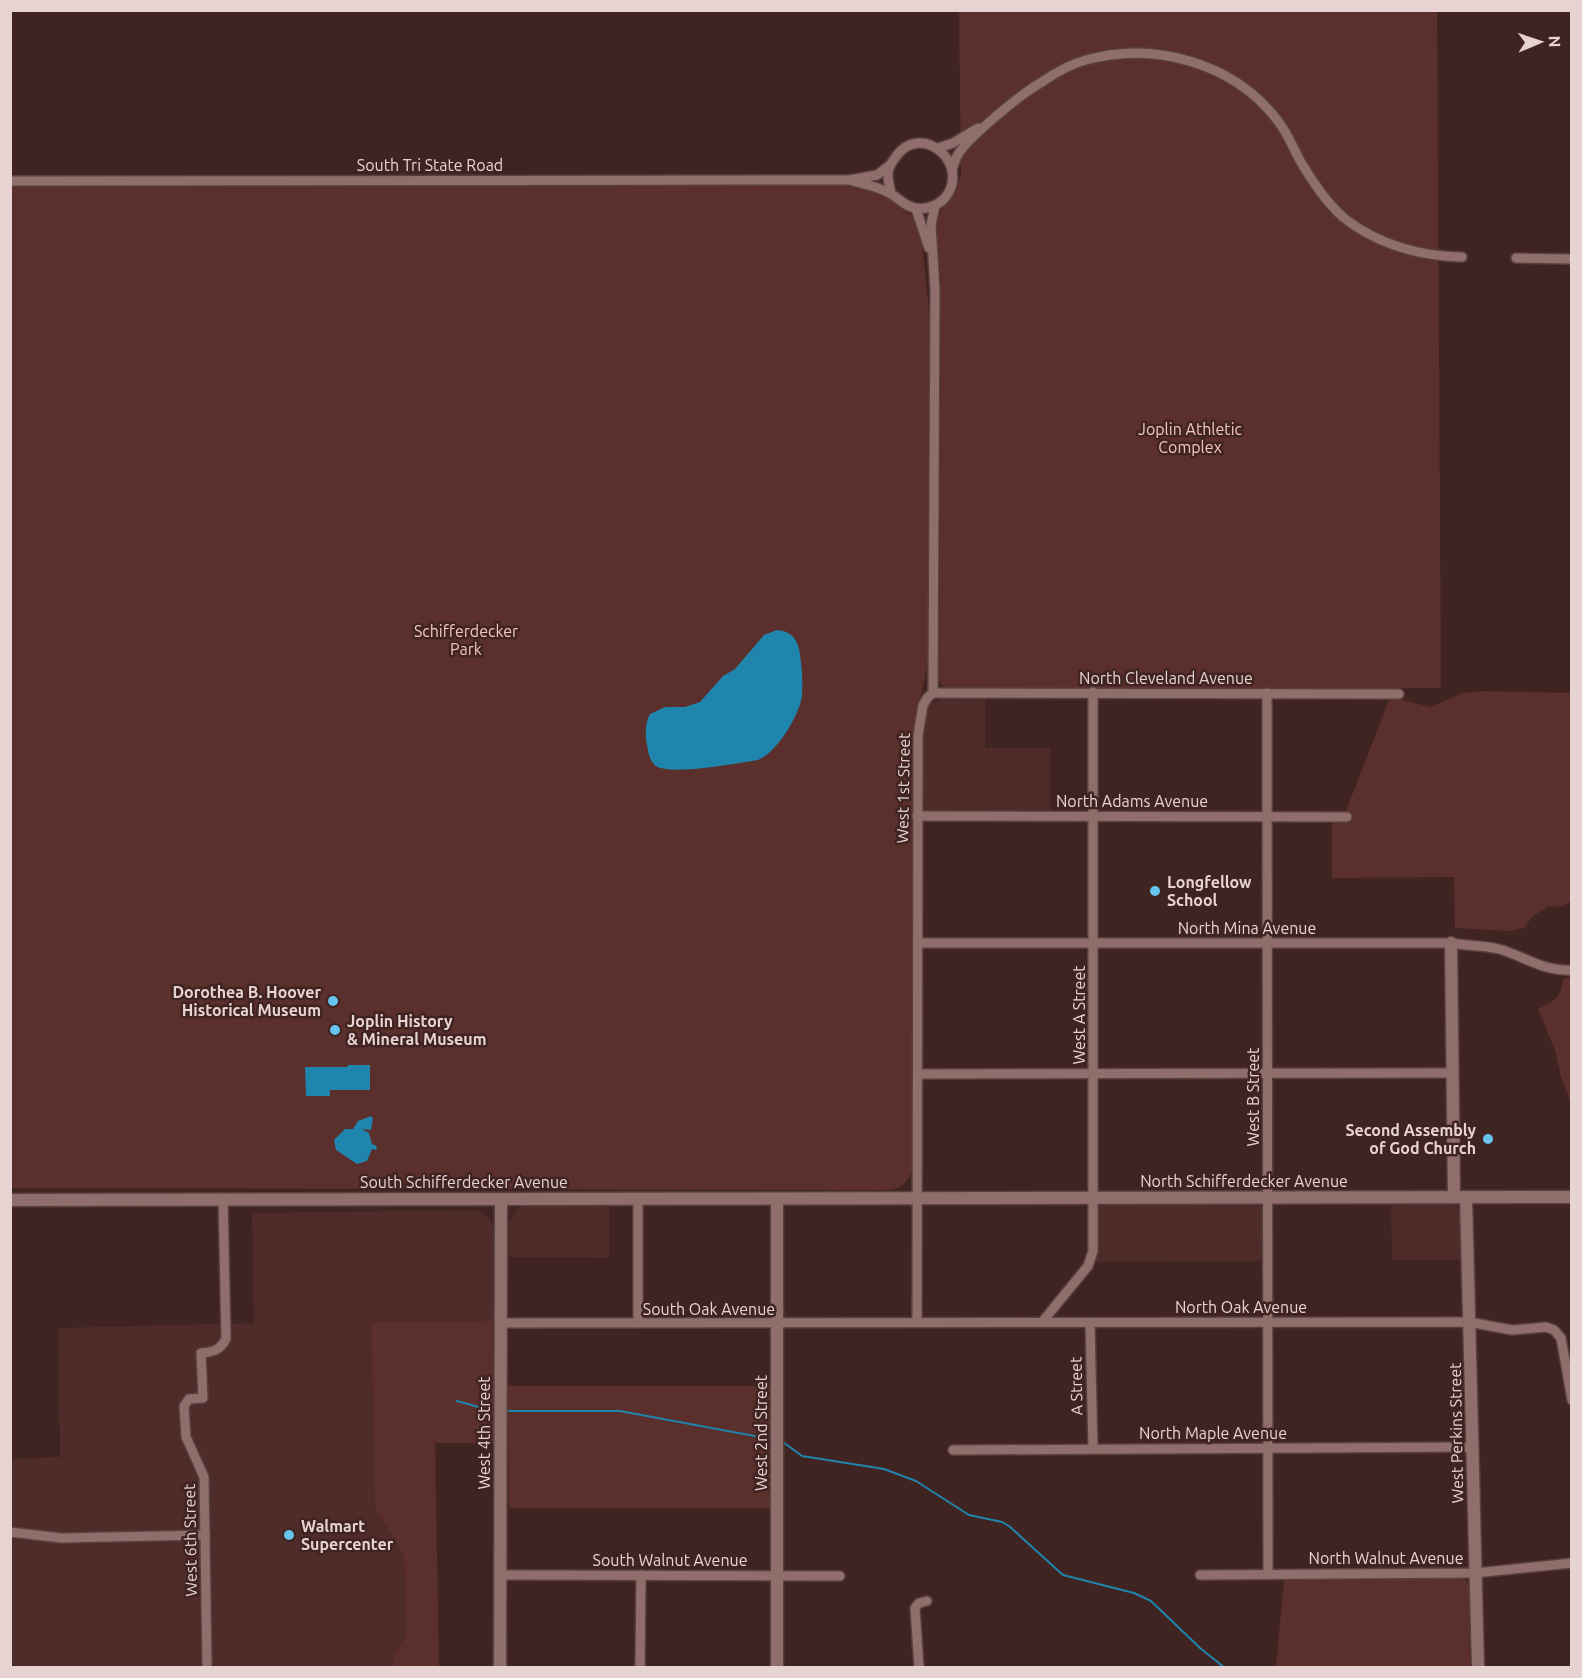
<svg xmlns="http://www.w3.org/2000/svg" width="1582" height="1678" font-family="Ubuntu,sans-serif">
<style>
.built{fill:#4f2b2a}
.green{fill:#5b2f2c}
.water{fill:#1f85ad}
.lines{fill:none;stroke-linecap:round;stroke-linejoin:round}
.stream{stroke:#1f85ad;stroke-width:2}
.street-casing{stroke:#58403f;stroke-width:12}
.secondary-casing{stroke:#58403f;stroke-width:15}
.street{stroke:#8f6e6b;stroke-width:9}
.secondary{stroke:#8f6e6b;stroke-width:12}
.poi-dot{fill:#66c4ef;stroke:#402422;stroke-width:2}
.labels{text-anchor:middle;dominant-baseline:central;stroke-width:5;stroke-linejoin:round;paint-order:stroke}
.street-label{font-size:16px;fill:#e7d4d2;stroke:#402422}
.park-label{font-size:16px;fill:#f4c4c1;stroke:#402422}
.poi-label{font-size:16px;font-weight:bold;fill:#e7d4d2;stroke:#402422;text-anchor:start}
</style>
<rect width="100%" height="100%" fill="#402422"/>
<g class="built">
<polygon points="985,697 985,748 1050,748 1050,810 928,812 923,808 924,729 929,705 943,698"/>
<polygon points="1105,1203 1257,1203 1262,1207 1262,1261 1095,1262 1098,1251 1098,1209 1100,1204"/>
<polygon points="1391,1203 1451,1203 1457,1207 1461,1215 1463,1260 1392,1260"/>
<polygon points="609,1204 609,1258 508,1257 509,1222 514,1212 522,1206"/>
<polygon points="479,1210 490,1218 493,1227 493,1321 371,1322 375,1508 404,1555 406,1635 393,1657 397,1667 11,1667 10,1459 60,1457 58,1328 254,1323 252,1213"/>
</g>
<g class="green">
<polygon points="959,11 1437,11 1441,688 947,688 942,685 939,679 941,285 936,225 942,208 957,190 961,175"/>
<path d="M11,183H848L887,195L893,202L912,216L922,243L932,341L929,657L913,734L912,1167C909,1181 903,1188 890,1190L11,1188Z"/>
<polygon points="1481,691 1571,693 1571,901 1561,907 1548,906 1533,916 1524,928 1511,931 1455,928 1454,877 1332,878 1332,821 1346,811 1390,697 1431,707 1462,693"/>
<path d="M1564,978H1571V1103L1561,1077L1555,1050L1538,1009C1557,1000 1559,999 1564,978Z"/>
<polygon points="493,1321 493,1443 435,1443 439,1667 397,1667 393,1657 406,1635 404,1555 375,1508 371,1322"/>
<polygon points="508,1386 773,1386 773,1508 509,1508"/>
<polygon points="1464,1578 1469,1584 1470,1667 1276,1667 1284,1579"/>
</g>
<g class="water">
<path d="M777,630C785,631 792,633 796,641C802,650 804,691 801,701C796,720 776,753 758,760C738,763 671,776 656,766C650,762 648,752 647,745C645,735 645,723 650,714L665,707H685L700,702L723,676L735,669L764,635Z"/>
<polygon points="348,1065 370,1065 370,1090 330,1090 330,1096 306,1096 305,1067 347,1067"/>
<polygon points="371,1116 373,1119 371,1130 362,1129 369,1133 372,1144 377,1146 376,1150 372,1149 367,1161 357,1164 336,1150 334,1140 345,1129 353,1129 358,1121"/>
</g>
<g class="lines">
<g class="stream">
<polyline points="457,1401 489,1410"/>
<polyline points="505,1411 620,1411 771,1439"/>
<polyline points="783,1442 802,1456 884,1469 916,1481 969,1515 1002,1522 1009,1526 1063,1575 1134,1593 1151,1601 1200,1648 1225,1668"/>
</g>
<g class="street-casing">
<g id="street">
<polyline points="938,148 953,143 978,128"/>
<path d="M952,169C954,165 955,160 957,156C967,138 1022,93 1042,82C1055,73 1071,64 1086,60C1155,41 1234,63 1278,121C1288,134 1294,150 1302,164C1314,184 1329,207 1348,221C1382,246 1421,256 1462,257"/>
<polyline points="10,181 849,180 877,175 890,165"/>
<path d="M852,181C864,184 880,187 891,194C900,199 904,206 915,208C925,210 937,206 944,199C974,165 920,119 895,158C891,163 888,169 888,175C888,181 890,188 891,194"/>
<polyline points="916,209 929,248"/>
<polyline points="1516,258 1572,259"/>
<polyline points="933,693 1399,694"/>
<polyline points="1267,693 1268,1574"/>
<polyline points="917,816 1347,817"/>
<path d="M918,943H1451C1467,946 1483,945 1499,949C1524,956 1544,972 1572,970"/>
<polyline points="918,1074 1452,1073"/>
<polyline points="1043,1321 1088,1266 1093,1251 1093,692"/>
<polyline points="917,1322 918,735 923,705 928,697 933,693 935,289 931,225 935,206"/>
<polyline points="500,1323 1469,1322 1512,1330 1546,1327 1554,1330 1561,1338 1572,1400"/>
<polyline points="638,1323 638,1198"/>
<polyline points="1090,1323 1093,1449"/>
<polyline points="953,1450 1472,1447"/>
<polyline points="10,1532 61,1538 205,1535"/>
<polyline points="500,1575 840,1576"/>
<polyline points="1200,1575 1475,1573 1572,1563"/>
<path d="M207,1664L204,1477L186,1437L184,1406L189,1399L203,1398L201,1353C214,1352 220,1350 226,1339L223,1198"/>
<polyline points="640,1668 641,1575"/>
<polyline points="919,1668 915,1608 919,1603 927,1601"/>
</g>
</g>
<g class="secondary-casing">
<g id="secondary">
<polyline points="1451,943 1454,1197"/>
<polyline points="1466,1197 1478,1668"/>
<polyline points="10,1200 1572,1197"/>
<polyline points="500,1668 501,1199"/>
<polyline points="777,1668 777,1199"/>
</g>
</g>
<use href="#street" class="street"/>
<use href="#secondary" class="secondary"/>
</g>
<g class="poi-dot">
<circle cx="1155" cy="891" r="6"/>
<circle cx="333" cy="1001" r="6"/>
<circle cx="335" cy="1030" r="6"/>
<circle cx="1488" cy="1139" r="6"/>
<circle cx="289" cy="1535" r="6"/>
</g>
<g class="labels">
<g class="street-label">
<text x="430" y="165">South Tri State Road</text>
<text x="1166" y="678">North Cleveland Avenue</text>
<text transform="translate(903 788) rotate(-89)">West 1st Street</text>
<text x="1132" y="801">North Adams Avenue</text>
<text x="1247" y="928">North Mina Avenue</text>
<text transform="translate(1079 1015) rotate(-90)">West A Street</text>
<text transform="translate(1253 1097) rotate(-90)">West B Street</text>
<text x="1244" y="1181">North Schifferdecker Avenue</text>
<text x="464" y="1182">South Schifferdecker Avenue</text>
<text x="1241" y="1307">North Oak Avenue</text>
<text x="709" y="1309">South Oak Avenue</text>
<text transform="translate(1076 1386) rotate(-91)">A Street</text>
<text transform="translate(484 1433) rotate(-90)">West 4th Street</text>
<text transform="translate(761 1433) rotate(-90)">West 2nd Street</text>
<text x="1213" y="1433">North Maple Avenue</text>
<text transform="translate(1456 1433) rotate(-91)">West Perkins Street</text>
<text transform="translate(190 1540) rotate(-91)">West 6th Street</text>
<text x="1386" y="1558">North Walnut Avenue</text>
<text x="670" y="1560">South Walnut Avenue</text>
</g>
<g class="park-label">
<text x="1190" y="429">Joplin Athletic<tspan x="1190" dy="18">Complex</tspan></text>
<text x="466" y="631">Schifferdecker<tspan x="466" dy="18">Park</tspan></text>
</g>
<g class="poi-label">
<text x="1167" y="882">Longfellow<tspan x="1167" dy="18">School</tspan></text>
<text x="321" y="992" text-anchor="end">Dorothea B. Hoover<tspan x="321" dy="18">Historical Museum</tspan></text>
<text x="347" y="1021">Joplin History<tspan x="347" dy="18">&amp; Mineral Museum</tspan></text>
<text x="1476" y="1130" text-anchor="end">Second Assembly<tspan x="1476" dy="18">of God Church</tspan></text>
<text x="301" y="1526">Walmart<tspan x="301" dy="18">Supercenter</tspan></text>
</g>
</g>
<rect width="1582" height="1678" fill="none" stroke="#e7d4d2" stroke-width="24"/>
<g transform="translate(1540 42) rotate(88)" stroke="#402422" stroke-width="4.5" paint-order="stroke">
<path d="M0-4.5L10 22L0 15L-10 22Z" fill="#e7d4d2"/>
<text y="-9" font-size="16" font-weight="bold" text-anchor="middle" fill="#e7d4d2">N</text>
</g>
</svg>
